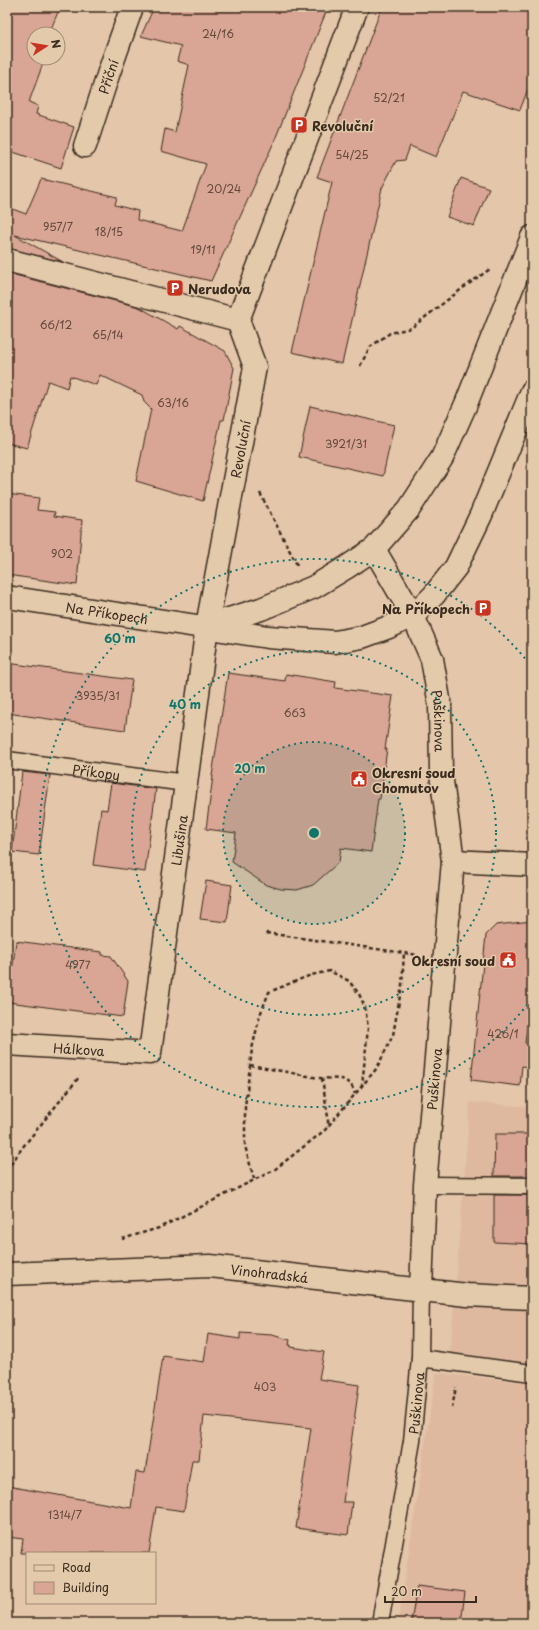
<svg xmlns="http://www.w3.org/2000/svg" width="539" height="1630" font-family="'Playpen Sans',sans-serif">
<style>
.built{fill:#deb9a0}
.building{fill:#d9a594;stroke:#3b2a1e}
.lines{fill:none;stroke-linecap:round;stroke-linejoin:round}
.lane-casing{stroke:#3b2a1e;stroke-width:19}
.street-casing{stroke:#3b2a1e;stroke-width:25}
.secondary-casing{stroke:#3b2a1e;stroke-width:25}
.path{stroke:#3b2a1e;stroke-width:2.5;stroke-dasharray:4 3;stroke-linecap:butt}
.lane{stroke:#e2caab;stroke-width:16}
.street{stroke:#e2caab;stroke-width:22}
.secondary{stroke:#e2caab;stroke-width:22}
.ring{fill:none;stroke:#0f766e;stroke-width:2;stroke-dasharray:2 4}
.labels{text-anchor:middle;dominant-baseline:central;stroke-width:3;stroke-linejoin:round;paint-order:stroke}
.number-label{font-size:11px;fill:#62493c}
.street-label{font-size:13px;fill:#3b2a1e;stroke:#e2caab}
.poi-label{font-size:13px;font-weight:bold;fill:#3b2a1e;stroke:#e2caab;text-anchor:start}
.centre{fill:#0f766e;stroke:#e2caab;stroke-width:2}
.ring-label{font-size:12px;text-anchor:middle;font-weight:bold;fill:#0f766e;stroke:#e2caab;stroke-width:3;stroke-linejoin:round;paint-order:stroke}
</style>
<rect width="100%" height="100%" fill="#e4c6aa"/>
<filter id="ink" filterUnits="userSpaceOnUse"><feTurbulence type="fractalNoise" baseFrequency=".025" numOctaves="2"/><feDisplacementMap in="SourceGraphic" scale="8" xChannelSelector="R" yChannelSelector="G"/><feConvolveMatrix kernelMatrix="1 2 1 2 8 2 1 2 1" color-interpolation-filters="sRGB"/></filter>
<g filter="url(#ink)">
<g class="built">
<polygon points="470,1102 532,1107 532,1366 450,1357"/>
<polygon points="436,1373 532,1383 532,1623 398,1623"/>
</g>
<g class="building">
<polygon points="7,7 60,7 51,29 56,30 55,34 34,34 34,58 45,58 29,102 38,106 36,114 74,127 61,168 10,151 9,153 7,153"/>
<polygon points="154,7 328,7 274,142 211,281 15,235 63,262 7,248 7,207 26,214 41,179 117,197 115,205 138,211 137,220 182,231 206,164 161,151 165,129 175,132 189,65 177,61 181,46 141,36"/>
<polygon points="382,7 532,7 532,78 520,110 463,91 436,157 410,146 405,160 396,161 382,188 342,364 292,352 332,182 317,177"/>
<polygon points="461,178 489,188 474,226 447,217"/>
<polygon points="7,273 139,307 178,329 180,326 225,351 234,368 224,420 221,420 203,501 136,481 151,409 144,402 142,395 100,375 96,385 70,376 67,388 48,381 27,448 7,443"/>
<polygon points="310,406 394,425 383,476 299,457"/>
<polygon points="7,494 39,498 37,510 55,512 54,516 82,520 77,585 7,575"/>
<polygon points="7,663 132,680 125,730 7,713"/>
<polygon points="228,673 285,681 286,674 336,682 335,688 393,696 385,749 387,749 380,799 378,799 371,852 341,848 339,862 313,885 297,890 281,889 266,885 232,862 236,833 206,829 213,776 212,776"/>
<polygon points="22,772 50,775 39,855 12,852"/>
<polygon points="111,783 156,789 145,872 93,865 101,809 107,810"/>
<polygon points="206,881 232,885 227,922 200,919"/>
<polygon points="532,921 532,987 525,1043 532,1044 532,1068 522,1066 520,1086 471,1080 486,935 496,925"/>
<polygon points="16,941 102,952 102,955 111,956 128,981 123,1017 8,1002"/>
<polygon points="495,1134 532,1134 532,1176 494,1176"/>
<polygon points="494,1195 532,1195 532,1244 494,1242"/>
<polygon points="240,1333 272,1335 290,1340 289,1345 291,1345 291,1347 324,1352 319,1379 359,1385 343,1502 352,1502 348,1535 296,1528 311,1428 204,1416 199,1460 192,1460 184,1511 156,1507 149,1553 21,1553 23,1539 7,1537 7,1486 131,1508 136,1472 145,1473 163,1356 204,1362 208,1334 240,1339"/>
<polygon points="417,1586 465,1592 461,1623 411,1623"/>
</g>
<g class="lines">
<g class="lane-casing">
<g id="lane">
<path id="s1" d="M7,760L186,783"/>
<polyline points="425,1185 532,1186"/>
<polyline points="420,1358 532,1373"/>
<path id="s2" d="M380,1623L412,1441L420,1358L421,1290"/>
</g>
</g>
<g class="street-casing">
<g id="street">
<path id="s3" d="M85,146L109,72L132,7"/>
<polyline points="7,260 238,320"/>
<path id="s4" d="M374,549L413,616L432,659L440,705L441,774L453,861L425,1185L421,1290"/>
<polyline points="453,861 532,865"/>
<path id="s5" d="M7,1044L150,1053L207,626L255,367L238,320L357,7"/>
</g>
</g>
<g class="secondary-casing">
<g id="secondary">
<path id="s6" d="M7,597L268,637L335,642L362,637L389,627L413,616L434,595L456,567L481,515L532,391"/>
<polyline points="210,625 261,609 314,587 347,567 374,549 409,509 442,458 466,404 532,237"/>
<path id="s7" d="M7,1274L210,1266L467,1295L532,1298"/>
</g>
</g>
<g class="path">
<polyline points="360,366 370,347 390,333 411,328 463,288 490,269"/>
<polyline points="260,493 297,565"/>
<polyline points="266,933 418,955"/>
<polyline points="250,1065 318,1078 342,1079 351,1084 355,1094"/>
<polyline points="322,1078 328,1117 328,1127"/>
<polyline points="7,1170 22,1148 80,1076"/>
<polyline points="254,1179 245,1146 245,1107 252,1049 260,1015 269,992 311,975 330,971 349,981 359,994 365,1007 368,1028 362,1086"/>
<polyline points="122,1239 159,1228 274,1170 325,1130 377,1068 393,1035 402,985 404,953"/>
<polyline points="452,1408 456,1387"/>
</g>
<use href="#lane" class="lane"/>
<use href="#street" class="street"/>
<use href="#secondary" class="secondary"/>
</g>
</g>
<circle cx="314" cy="833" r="91" fill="#0f766e" fill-opacity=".12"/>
<g class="ring">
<circle cx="314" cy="833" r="91"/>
<circle cx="314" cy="833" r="182"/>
<path d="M531 1000A274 274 0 1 1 531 666"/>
</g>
<defs>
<g id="parking-square" transform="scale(0.9)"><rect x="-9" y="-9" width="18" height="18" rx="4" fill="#c8321e" stroke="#e2caab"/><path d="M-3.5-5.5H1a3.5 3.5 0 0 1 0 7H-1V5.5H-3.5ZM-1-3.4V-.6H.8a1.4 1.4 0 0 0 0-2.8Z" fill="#fff"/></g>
<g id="civic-square" transform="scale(0.9)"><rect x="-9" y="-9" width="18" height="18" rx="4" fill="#c8321e" stroke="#e2caab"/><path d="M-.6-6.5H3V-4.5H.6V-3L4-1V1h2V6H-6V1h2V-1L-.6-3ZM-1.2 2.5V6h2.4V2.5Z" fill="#fff"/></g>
</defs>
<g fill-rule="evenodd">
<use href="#parking-square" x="299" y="125"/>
<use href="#parking-square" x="175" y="288"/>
<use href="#parking-square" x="483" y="608"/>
<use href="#civic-square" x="359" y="779"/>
<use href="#civic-square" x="508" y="960"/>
</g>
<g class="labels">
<g class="number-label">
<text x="218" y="33">24/16</text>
<text x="389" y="97">52/21</text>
<text x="352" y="154">54/25</text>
<text x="224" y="188">20/24</text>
<text x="58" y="226">957/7</text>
<text x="109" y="231">18/15</text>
<text x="203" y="249">19/11</text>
<text x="56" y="324">66/12</text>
<text x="108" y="334">65/14</text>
<text x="173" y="402">63/16</text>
<text x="346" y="443">3921/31</text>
<text x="62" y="553">902</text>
<text x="98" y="695">3935/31</text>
<text x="295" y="712">663</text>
<text x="78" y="964">4977</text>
<text x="503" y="1033">426/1</text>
<text x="265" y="1386">403</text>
<text x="65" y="1514">1314/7</text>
</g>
<g class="street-label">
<text stroke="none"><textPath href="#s3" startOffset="73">Příční</textPath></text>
<text stroke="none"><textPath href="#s5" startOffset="754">Revoluční</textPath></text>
<text stroke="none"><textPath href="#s6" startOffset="101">Na Příkopech</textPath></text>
<text stroke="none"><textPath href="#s4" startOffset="187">Puškinova</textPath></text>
<text stroke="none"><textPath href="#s1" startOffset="90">Příkopy</textPath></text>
<text stroke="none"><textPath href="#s5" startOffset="358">Libušina</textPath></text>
<text stroke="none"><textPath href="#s5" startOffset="72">Hálkova</textPath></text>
<text transform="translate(434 1079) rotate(-85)">Puškinova</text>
<text stroke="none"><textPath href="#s7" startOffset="263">Vinohradská</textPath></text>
<text stroke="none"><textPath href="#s2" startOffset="223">Puškinova</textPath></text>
</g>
<g class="poi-label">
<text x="312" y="125">Revoluční</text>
<text x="188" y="288">Nerudova</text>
<text x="470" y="608" text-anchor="end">Na Příkopech</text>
<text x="372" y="772">Okresní soud<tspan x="372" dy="15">Chomutov</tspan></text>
<text x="495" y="960" text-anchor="end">Okresní soud</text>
</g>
</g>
<circle cx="314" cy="833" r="6" class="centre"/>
<g class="ring-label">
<text x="120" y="643">60 m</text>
<text x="185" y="709">40 m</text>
<text x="250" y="773">20 m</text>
</g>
<rect width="539" height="1630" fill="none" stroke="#e2caab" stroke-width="24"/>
<rect x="12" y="12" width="515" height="1606" fill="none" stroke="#3b2a1e" stroke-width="1.5" filter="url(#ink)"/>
<rect x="26" y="1552" width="130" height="52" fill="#e2caab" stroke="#9f8a73"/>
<rect x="34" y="1565" width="20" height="6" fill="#e2caab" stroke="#9f8a73"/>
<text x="62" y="1572" font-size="12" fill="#3b2a1e">Road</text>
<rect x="34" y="1582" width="20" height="12" fill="#d9a594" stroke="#9f8a73"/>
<text x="62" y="1592" font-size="12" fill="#3b2a1e">Building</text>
<g transform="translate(46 46) rotate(78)"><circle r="19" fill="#e2caab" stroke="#9f8a73"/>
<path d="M0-3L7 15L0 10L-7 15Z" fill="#c8321e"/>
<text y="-6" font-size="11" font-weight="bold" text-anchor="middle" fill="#3b2a1e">N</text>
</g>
<path d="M385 1596v6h91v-6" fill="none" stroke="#3b2a1e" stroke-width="2"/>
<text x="391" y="1596" font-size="12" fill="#3b2a1e" stroke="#e2caab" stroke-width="3" paint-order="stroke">20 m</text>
</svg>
